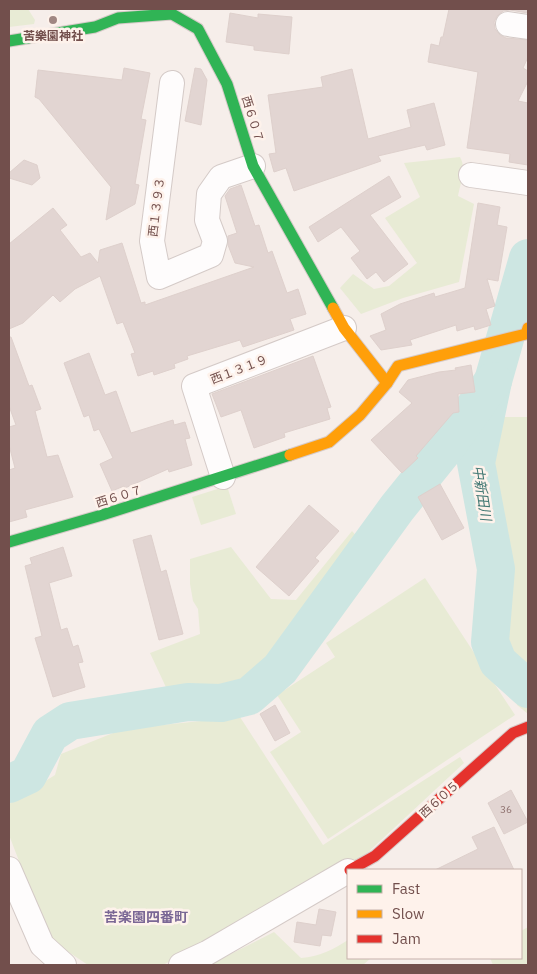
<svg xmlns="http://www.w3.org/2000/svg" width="537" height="974" font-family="'IBM Plex Sans','Noto Sans JP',sans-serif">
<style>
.green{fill:#e8ebd5}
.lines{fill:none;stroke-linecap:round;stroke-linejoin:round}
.river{stroke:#cde6e2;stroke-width:38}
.building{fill:#e2d5d2;stroke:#ded0cc}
.street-casing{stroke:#d4cac7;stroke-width:26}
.fast-casing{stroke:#d6cac8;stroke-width:13}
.slow-casing{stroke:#d6cac8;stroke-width:13}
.jam-casing{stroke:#d6cac8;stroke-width:13}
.street{stroke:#fefcfc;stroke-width:24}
.fast{stroke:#30b455;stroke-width:11}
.slow{stroke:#ff9f0a;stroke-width:11}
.jam{stroke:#e5322d;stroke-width:11}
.poi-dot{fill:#a08783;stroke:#fef2eb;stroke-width:2}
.labels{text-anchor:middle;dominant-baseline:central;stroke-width:5;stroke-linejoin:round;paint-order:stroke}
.number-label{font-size:10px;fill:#907370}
.poi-label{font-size:12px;font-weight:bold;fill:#724f4c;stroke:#fef2eb}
.street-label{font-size:12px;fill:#724f4c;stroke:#fef2eb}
.water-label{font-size:14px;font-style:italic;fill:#407772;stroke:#fef2eb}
.neighbourhood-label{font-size:14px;font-weight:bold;fill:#7a6795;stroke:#fef2eb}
</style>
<rect width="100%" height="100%" fill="#f6eeea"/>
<g class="green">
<polygon points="9,9 28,9 35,20 34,24 9,27"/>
<path d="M460,157C467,169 460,184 458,196L474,204L459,282L403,298L361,314L340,288L353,274L374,289L389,286L417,263L385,218L420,197L404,163Z"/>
<polygon points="504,417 528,417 528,714 517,705 490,580 469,499"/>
<polygon points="227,486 236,514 201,525 192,497"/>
<polygon points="352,531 362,542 284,655 248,687 171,698 150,653 200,634 198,609 193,601 190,584 190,559 231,547 271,599 296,600"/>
<polygon points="425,578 515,715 328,839 270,752 301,732 277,695 335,657 326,643"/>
<polygon points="240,717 323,845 460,757 464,763 364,856 163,965 88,965 49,939 9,835 9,804 55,775 61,754 123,729"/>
<polygon points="528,927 528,965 493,965 490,958 521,958 521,931"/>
<path d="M274,932L301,958C319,957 334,949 348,940V958H371L363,965H209Z"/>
</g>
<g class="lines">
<g class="river">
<polyline points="528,258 493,381 476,463 496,569 490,642 498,662 528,689"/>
<polyline points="9,784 28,775 50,734 70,721 188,702 221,703 249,696 280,669 397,508 447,446 493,381"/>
</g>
</g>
<g class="building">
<polygon points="449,9 528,9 528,13 510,10 503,11 497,16 494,22 495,29 500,35 506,38 528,40 528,57 523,68 528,71 528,81 518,101 528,103 528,165 509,162 510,154 467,148 478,72 428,62 431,44 439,46 441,37 443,37"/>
<polygon points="230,13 258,18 258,14 292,17 289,54 254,50 254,46 226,42"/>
<polygon points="124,68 150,73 141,119 146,120 135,184 139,185 135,204 106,220 111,187 39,99 35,97 38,70 122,80"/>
<polygon points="195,68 201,69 207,80 201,125 185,121"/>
<polygon points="352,69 368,139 411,127 407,110 434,103 445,145 427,150 425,145 378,156 381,161 294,191 286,168 274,172 269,154 276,153 268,95 323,87 321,77"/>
<polygon points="24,160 37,165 40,178 32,185 9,178 9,173"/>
<polygon points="389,176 401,197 370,215 408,264 384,282 376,272 367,279 351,258 360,251 341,227 318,242 309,227"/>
<polygon points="241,185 255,226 259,225 268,253 272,251 287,293 298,289 306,314 290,319 294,330 243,347 240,340 187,356 188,359 174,364 175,368 154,375 153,371 138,376 131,354 135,353 123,322 117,324 100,276 75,289 60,302 53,295 23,323 9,329 9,244 53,208 67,225 60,230 81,257 90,253 98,263 100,250 122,243 141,303 145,302 145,305 254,267 235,263 228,245 228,236 237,233 225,196 230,189"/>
<polygon points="478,203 500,207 497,225 507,227 498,281 487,279 495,306 486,309 491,325 475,330 474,326 457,331 456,325 410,340 412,345 381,350 370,336 386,330 381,314 400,304 434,293 435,297 465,288"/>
<polygon points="9,337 11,337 29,386 32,385 41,409 35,411 47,457 58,455 73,497 25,510 27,517 9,522 9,470 15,468 9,445 9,427 16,425 9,406"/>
<polygon points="89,353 105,395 116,391 131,433 173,420 174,425 185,422 190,438 185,439 192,465 169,472 168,469 125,488 124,486 112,491 100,464 113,458 99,429 94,431 89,415 84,417 64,363"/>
<polygon points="313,356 331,407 327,408 330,419 284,433 285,437 254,448 241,410 221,417 212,394"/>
<polygon points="471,365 475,392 458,394 459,412 453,413 416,456 418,458 402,473 371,440 412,403 399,392 408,380 439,372 456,370 455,368"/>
<polygon points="440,484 464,528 442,540 418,497"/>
<polygon points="309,505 339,531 315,558 319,561 289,596 256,567"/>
<polygon points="151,535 161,572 166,570 183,634 159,640 133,540"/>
<polygon points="63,547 72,576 49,583 61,630 67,628 73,647 78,645 83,662 78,663 85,687 53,697 35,638 42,636 25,566 32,564 30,558"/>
<polygon points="275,705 290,733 275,741 260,714"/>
<polygon points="511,790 528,822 504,834 488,803"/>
<polygon points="494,827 514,870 435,870 478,849 472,837"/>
<polygon points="319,909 336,912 331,936 322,935 320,946 294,942 297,922 316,925"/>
</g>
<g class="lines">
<g class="street-casing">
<g id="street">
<polyline points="508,24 528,27"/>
<polyline points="172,83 152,241 159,277 211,255 215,241 207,220 209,194 221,177 253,166"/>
<polyline points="471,175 528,183"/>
<polyline points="223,477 194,386 344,328"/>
<polyline points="9,869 42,945 64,965"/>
<polyline points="181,965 207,953 348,871"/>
</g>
</g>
<g class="fast-casing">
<g id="fast">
<polyline points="9,41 95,27 118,18 172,14 198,29 227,84 253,166 333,308"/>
<polyline points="9,542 102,515 290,455"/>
</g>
</g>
<g class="slow-casing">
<g id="slow">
<polyline points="333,308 344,328 387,383"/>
<polyline points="290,455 329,442 360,415 387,383 398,366 526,334 528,328"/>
</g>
</g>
<g class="jam-casing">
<polyline id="jam" points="350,870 375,856 513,733 528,727"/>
</g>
<use href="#street" class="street"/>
<use href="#fast" class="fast"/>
<use href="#slow" class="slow"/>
<use href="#jam" class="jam"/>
</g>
<circle class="poi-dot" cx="53" cy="20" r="5"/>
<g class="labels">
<g class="number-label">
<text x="506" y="809">36</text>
</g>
<g class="poi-label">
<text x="53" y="35">苦樂園神社</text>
</g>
<g class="street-label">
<text transform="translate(253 119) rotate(73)">西６０７</text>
<text transform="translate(156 207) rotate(-83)">西１３９３</text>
<text transform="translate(239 369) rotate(-21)">西１３１９</text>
<text transform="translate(119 496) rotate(-17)">西６０７</text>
<text transform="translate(439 799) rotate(-42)">西６０５</text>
</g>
<g class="water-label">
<text transform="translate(482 493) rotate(81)">中新田川</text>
</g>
<g class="neighbourhood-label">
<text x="146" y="917">苦楽園四番町</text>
</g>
</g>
<rect width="537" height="974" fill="none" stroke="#724f4c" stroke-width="20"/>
<rect x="347" y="869" width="175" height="90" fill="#fef2eb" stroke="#c6b1ab"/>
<rect x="357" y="885" width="25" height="8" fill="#30b455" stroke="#c6b1ab"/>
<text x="392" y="894" font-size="15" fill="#724f4c">Fast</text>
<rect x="357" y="910" width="25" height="8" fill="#ff9f0a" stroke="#c6b1ab"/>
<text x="392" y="919" font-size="15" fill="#724f4c">Slow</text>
<rect x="357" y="935" width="25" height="8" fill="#e5322d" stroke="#c6b1ab"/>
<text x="392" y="944" font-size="15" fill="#724f4c">Jam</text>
</svg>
